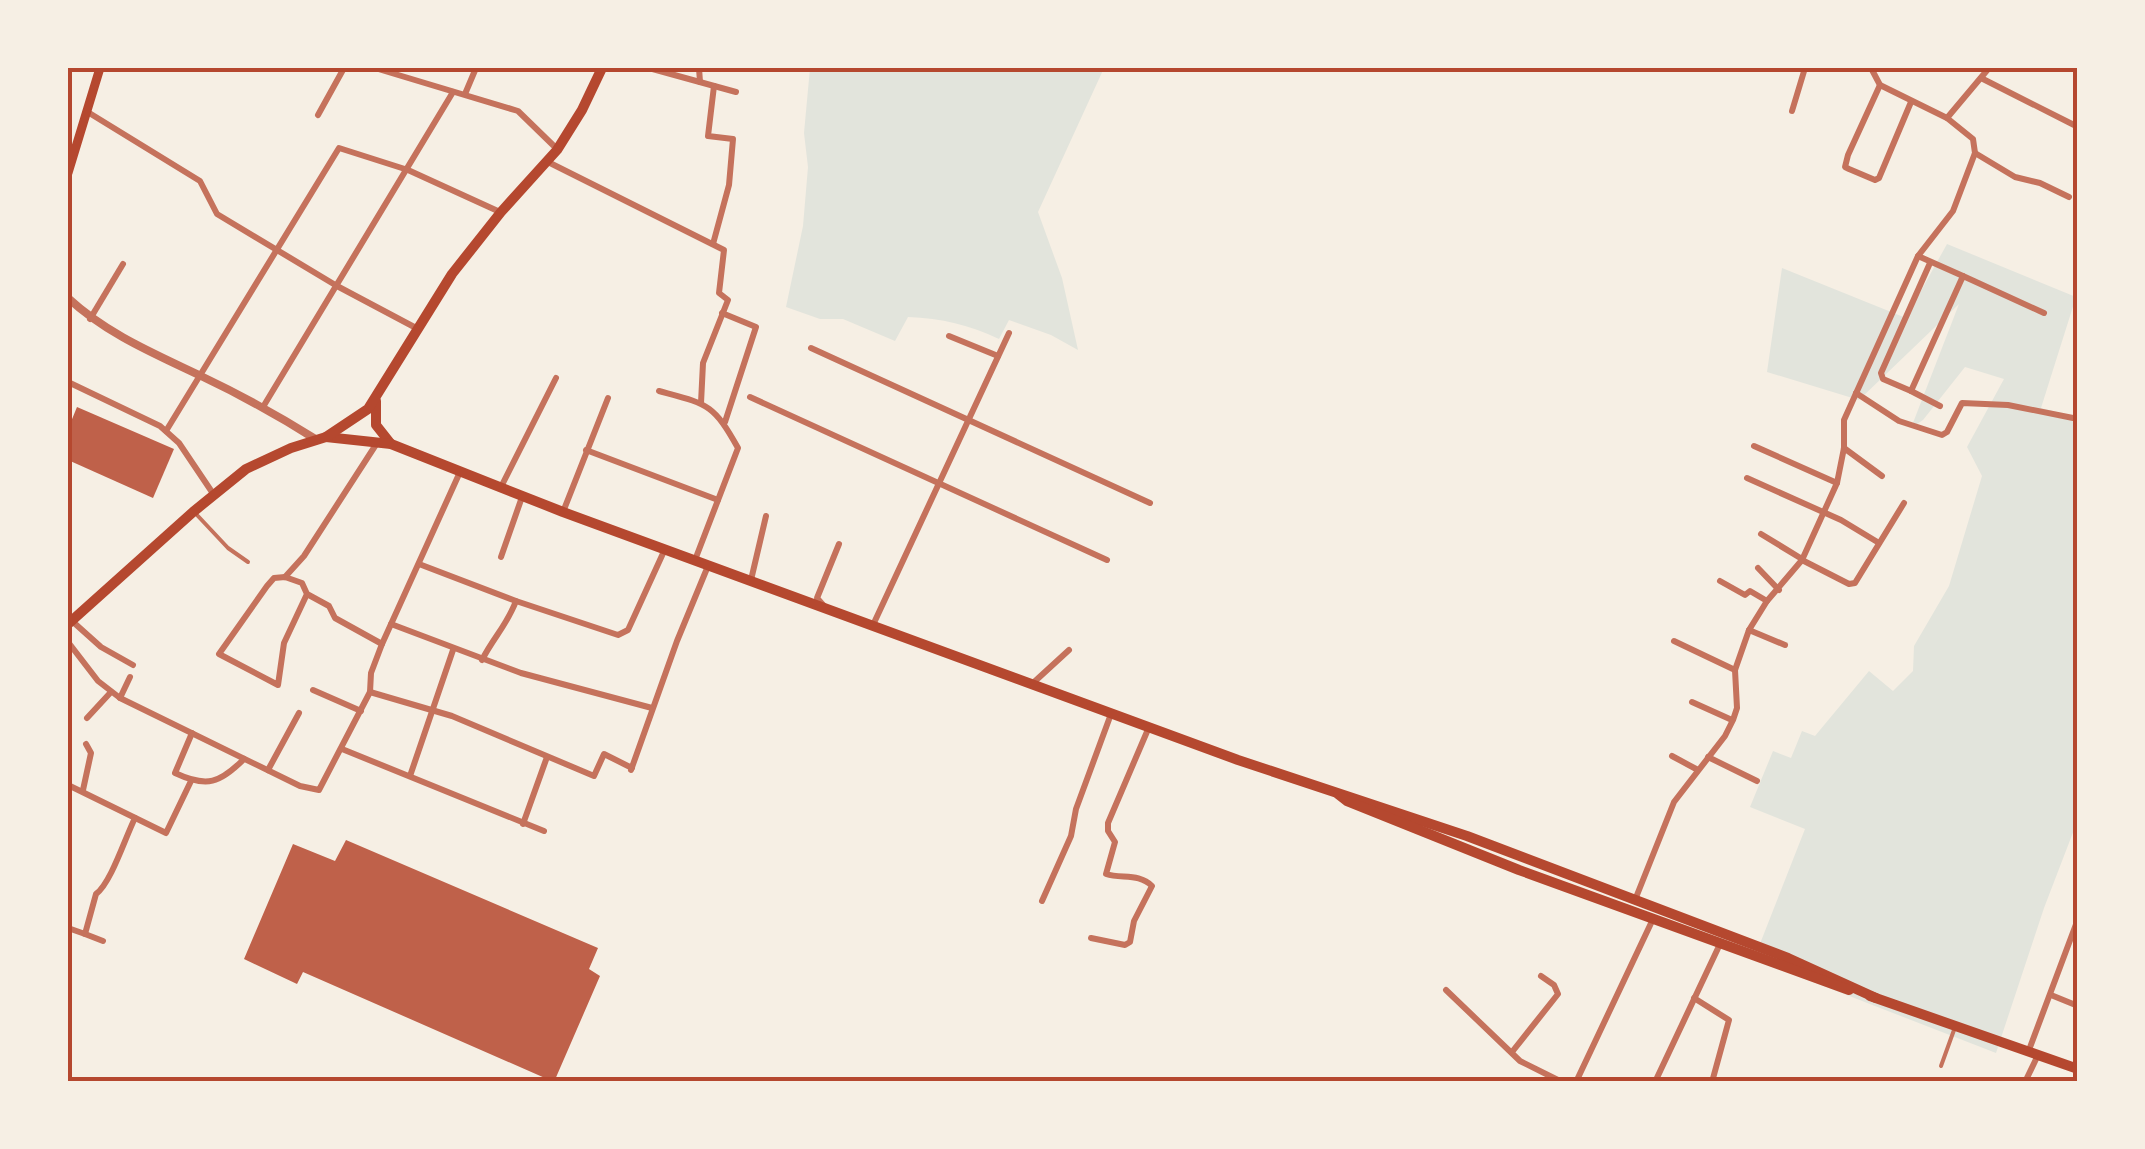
<svg xmlns="http://www.w3.org/2000/svg" width="2145" height="1149" font-family="Mulish,sans-serif">
<style>
.green{fill:#e2e4dc}
.building{fill:#bf614a}
.lines{fill:none;stroke-linecap:round;stroke-linejoin:round}
.service{stroke:#c5725c;stroke-width:4}
.minor{stroke:#c5725c;stroke-width:6}
.tertiary{stroke:#c5725c;stroke-width:8}
.secondary{stroke:#b5482f;stroke-width:9}
.primary{stroke:#b5482f;stroke-width:10}
.trunk{stroke:#b5482f;stroke-width:10}
.neatline{fill:none;stroke:#b5482f;stroke-width:4}
</style>
<rect width="100%" height="100%" fill="#f6efe4"/>
<g class="green">
<path d="M810,68H1104L1038,212L1062,278L1078,350L1051,335L1009,320L999,339C969,325 942,318 908,317L895,341L843,319H820L786,307L803,226L808,167L804,133Z"/>
<polygon points="1947,244 2076,297 2041,408 2077,417 2077,822 2044,908 1996,1053 1754,959 1805,829 1750,807 1773,751 1791,758 1802,731 1815,736 1869,671 1893,691 1913,671 1914,646 1949,586 1982,476 1967,447 2004,379 1965,367 1923,420 1911,428 1959,304 1859,400 1767,372 1782,268 1906,318"/>
</g>
<g class="building">
<polygon points="77,407 174,449 153,498 68,460 68,429"/>
<polygon points="346,840 598,948 589,969 600,976 554,1082 303,972 297,984 244,959 293,844 335,861"/>
</g>
<g class="lines">
<g class="service">
<polyline points="197,515 228,548 248,562"/>
<polyline points="1941,1066 1954,1030"/>
</g>
<g class="minor">
<polyline points="375,68 518,111 557,149"/>
<polyline points="649,68 736,92"/>
<polyline points="699,68 700,82"/>
<polyline points="1981,78 2078,127"/>
<polyline points="1880,85 1848,155 1845,167 1849,169 1875,180 1879,178 1911,102"/>
<polyline points="465,94 476,68"/>
<polyline points="86,111 200,181 217,214 337,286 418,329"/>
<polyline points="1792,111 1805,68"/>
<polyline points="318,115 344,68"/>
<polyline points="1947,118 1989,68"/>
<polyline points="1975,153 2015,177 2040,183 2069,197"/>
<polyline points="548,162 724,250 719,293 728,300 703,363 701,403"/>
<polyline points="713,244 729,185 733,139 708,136 714,86"/>
<polyline points="1918,256 1963,276"/>
<polyline points="1930,263 1881,373 1883,379 1911,391 1963,276 2044,313"/>
<polyline points="722,313 756,327 725,422"/>
<polyline points="90,319 123,264"/>
<polyline points="949,336 998,356"/>
<polyline points="811,348 1150,503"/>
<polyline points="68,382 160,426 179,443 214,495"/>
<path d="M659,391C707,404 713,403 738,448L695,560"/>
<polyline points="1911,391 1940,406"/>
<polyline points="1856,393 1899,421 1942,435 1947,432 1962,403 2008,405 2078,419"/>
<polyline points="750,397 1107,560"/>
<polyline points="263,407 453,92"/>
<polyline points="166,431 339,148 408,170 500,212"/>
<polyline points="1754,446 1837,483"/>
<polyline points="1844,448 1882,476"/>
<polyline points="586,450 718,500"/>
<polyline points="1747,478 1841,520 1879,543"/>
<polyline points="501,487 556,378"/>
<polyline points="563,512 608,398"/>
<polyline points="1761,534 1802,559"/>
<polyline points="501,557 522,497"/>
<polyline points="1802,560 1849,584 1855,583 1904,503"/>
<polyline points="419,564 516,601 618,635 628,630 665,549"/>
<polyline points="1758,568 1779,590"/>
<polyline points="285,577 304,556 377,443"/>
<polyline points="751,580 766,516"/>
<polyline points="1720,581 1745,595 1750,591 1767,601"/>
<polyline points="307,594 284,643 278,685 219,654 267,586 274,578 285,577 302,583 307,594 329,606 335,618 382,644"/>
<polyline points="824,606 817,598 839,544"/>
<polyline points="72,621 101,647 133,665"/>
<polyline points="391,624 521,673 652,708"/>
<polyline points="873,625 1009,333"/>
<polyline points="1749,630 1785,645"/>
<polyline points="1674,641 1735,670"/>
<polyline points="68,642 98,681 120,698 300,786 319,790 370,692 371,673 382,644 460,472"/>
<path d="M482,660C493,638 507,625 516,601"/>
<polyline points="1033,683 1069,650"/>
<polyline points="313,690 361,711"/>
<polyline points="370,692 452,716 594,776 604,754 632,768"/>
<polyline points="120,698 130,677"/>
<polyline points="1692,702 1732,720"/>
<polyline points="87,718 111,692"/>
<path d="M192,733L175,773C207,788 220,783 244,759"/>
<polyline points="342,749 544,831"/>
<polyline points="1672,756 1698,770"/>
<polyline points="1708,757 1757,781"/>
<polyline points="268,770 299,713"/>
<polyline points="631,770 677,641 708,566"/>
<polyline points="410,776 453,650"/>
<polyline points="68,785 166,833 191,781"/>
<polyline points="83,790 91,753 86,744"/>
<polyline points="523,824 547,757"/>
<polyline points="1635,900 1674,802 1725,736 1733,720 1737,708 1735,670 1749,630 1767,601 1802,560 1837,483 1844,448 1844,420 1918,256 1953,211 1975,153 1973,139 1947,118 1880,85 1871,68"/>
<polyline points="1042,901 1071,836 1076,809 1111,714"/>
<path d="M68,928L85,934L96,894C111,883 125,838 135,818"/>
<polyline points="85,934 103,941"/>
<path d="M1091,938L1125,945L1130,942L1134,921L1152,886C1139,873 1122,879 1106,874L1115,842L1108,831V823L1149,727"/>
<polyline points="1446,990 1520,1061 1562,1082"/>
<polyline points="2051,995 2078,1006"/>
<polyline points="1694,998 1729,1020 1712,1082"/>
<polyline points="2029,1050 2078,919"/>
<polyline points="1512,1052 1558,994 1554,985 1541,976"/>
<polyline points="1576,1082 1653,919"/>
<polyline points="1655,1082 1720,944"/>
<polyline points="2025,1082 2038,1055"/>
</g>
<path class="tertiary" d="M68,298C107,334 153,353 201,376C241,395 279,416 317,440"/>
<polyline class="secondary" points="68,173 100,68"/>
<g class="primary">
<polyline points="376,401 376,425 391,444"/>
<polyline points="326,437 391,444 563,512 1238,760 1467,836 1788,958 1876,998"/>
<polyline points="1338,794 1347,801 1519,870 1849,990"/>
<polyline points="1870,996 2078,1069"/>
</g>
<polyline class="trunk" points="68,624 193,512 246,469 291,448 326,437 368,409 452,274 501,212 557,150 582,110 602,68"/>
</g>
<rect width="2145" height="1149" fill="none" stroke="#f6efe4" stroke-width="140"/>
<rect x="70" y="70" width="2005" height="1009" class="neatline"/>
</svg>
